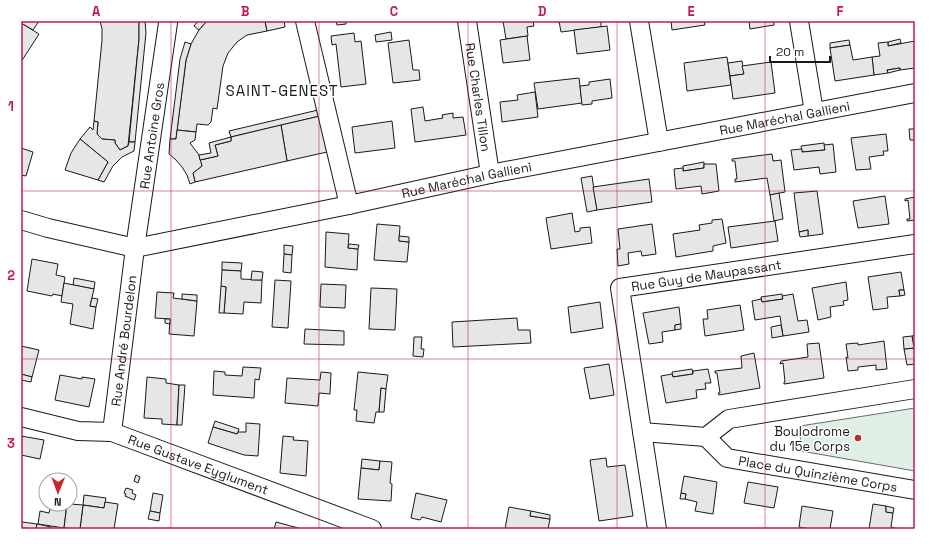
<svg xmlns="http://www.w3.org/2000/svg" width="936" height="550" font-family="'Space Grotesk',sans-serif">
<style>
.green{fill:#e0efe3;stroke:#6a6a6a}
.building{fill:#e6e6e6;stroke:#1a1a1a}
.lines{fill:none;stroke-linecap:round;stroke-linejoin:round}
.street-casing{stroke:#1a1a1a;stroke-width:20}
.street{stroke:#fff;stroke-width:18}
.grid{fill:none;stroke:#c2185b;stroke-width:1;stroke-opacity:0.55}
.poi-dot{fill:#c62828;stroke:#fff;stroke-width:1.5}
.labels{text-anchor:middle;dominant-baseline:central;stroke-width:3;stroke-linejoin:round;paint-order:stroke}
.street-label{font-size:13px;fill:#1a1a1a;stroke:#fff}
.poi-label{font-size:13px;fill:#1a1a1a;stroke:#fff;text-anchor:end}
.quarter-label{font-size:15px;letter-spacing:1px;fill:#1a1a1a;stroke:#fff}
.neatline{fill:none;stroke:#c2185b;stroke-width:1.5}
.grid-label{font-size:13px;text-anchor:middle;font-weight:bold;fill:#c2185b}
</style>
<rect width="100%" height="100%" fill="#fff"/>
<polygon class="green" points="915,408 915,471 801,451 800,426"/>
<g class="building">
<polygon points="21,21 39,21 33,30 21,23"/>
<polygon points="100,21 139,21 139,39 128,146 120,150 115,143 115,140 102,139 97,134 98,122 94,121 102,40 102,29"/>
<polygon points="139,21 145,21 146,33 135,142 129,142 139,39"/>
<polygon points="198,21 207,21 199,30 194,26"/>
<polygon points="207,21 265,21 267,31 247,35 237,42 228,53 223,66 217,109 213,108 211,122 208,125 197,124 196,132 177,130 186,60 191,44 199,30"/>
<polygon points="265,21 284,21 285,27 267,31"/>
<polygon points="336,21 346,21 346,24 337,25"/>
<polygon points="503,21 533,21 534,26 527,27 528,36 506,39"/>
<polygon points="559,21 601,21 601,27 561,32"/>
<polygon points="671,21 704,21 705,25 672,30"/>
<polygon points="749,21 774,21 774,25 750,29"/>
<polygon points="21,23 39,34 21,62"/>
<polygon points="607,26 610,50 577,54 574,30"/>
<polygon points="391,32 392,40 376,42 375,35"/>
<polygon points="354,33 355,42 361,41 366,84 341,87 336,44 332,45 331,36"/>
<polygon points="527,36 530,60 503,63 500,40"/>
<polygon points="900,39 901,43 888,46 888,42"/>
<polygon points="409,40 413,70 419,70 420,80 393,83 388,43"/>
<polygon points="849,40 850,45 830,48 830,43"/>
<polygon points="915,41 915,68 900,70 900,68 887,70 888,73 874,75 872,57 880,56 878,43 888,42 888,46"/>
<polygon points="185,42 191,44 186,60 176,139 170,139 180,59"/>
<polygon points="850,45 853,60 872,57 874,75 835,81 830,48"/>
<polygon points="727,57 731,85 687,91 684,63"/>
<polygon points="742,61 744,74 730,76 728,63"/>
<polygon points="771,62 775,93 733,99 730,76 744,74 742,66"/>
<polygon points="900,68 900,70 888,73 887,70"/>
<polygon points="579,78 582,103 538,109 534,83"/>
<polygon points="610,79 612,98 592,101 592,104 582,105 580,86 589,85 589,82"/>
<polygon points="535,92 538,117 502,122 500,102 518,100 517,95"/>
<polygon points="423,107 425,121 443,118 442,115 453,113 453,118 463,117 466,135 415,142 411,109"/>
<polygon points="318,110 320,116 231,137 229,131"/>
<polygon points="320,116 327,152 287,161 281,125"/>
<polygon points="94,121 98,122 97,134 102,139 115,140 115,143 120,150 128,146 129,142 135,142 134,151 122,157 113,166 104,182 98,180 108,162 80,139 90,127 93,130"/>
<polygon points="392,121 395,148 355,153 352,127"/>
<polygon points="281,125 287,161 195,182 193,173 202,166 200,160 218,156 215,145 231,141 231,137"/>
<polygon points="909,129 915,129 915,140 910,140"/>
<polygon points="177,130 196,132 195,140 190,143 199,155 202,166 193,173 195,182 190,184 187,175 182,167 175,159 169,154 170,139 176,139"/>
<polygon points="886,134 888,151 883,151 884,155 869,157 871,169 856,170 851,138"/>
<polygon points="231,137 231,141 215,145 218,156 200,160 199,155 211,153 209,143"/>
<polygon points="80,139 108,162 98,180 65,170 71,153"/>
<polygon points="824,143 825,150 802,152 801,146"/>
<polygon points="833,144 836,172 820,174 819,167 794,170 791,150 802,149 802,152 825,150 824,145"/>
<polygon points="21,148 33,152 26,176 21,175"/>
<polygon points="772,154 773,161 781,160 785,192 770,195 767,178 735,182 735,179 737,179 735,161 732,161 732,159"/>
<polygon points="704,162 704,168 683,171 683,166"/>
<polygon points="704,164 716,164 719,191 702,194 701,186 676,189 674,169 683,168 683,171 704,168"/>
<polygon points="592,176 597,210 587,212 581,178"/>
<polygon points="649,179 652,202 597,210 593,187"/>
<polygon points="817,191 823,234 808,236 808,230 799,232 794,193"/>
<polygon points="779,193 783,219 774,221 770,195"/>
<polygon points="885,196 889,224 858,228 853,201"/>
<polygon points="915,197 915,220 907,221 907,219 910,219 908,200 905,201 905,199"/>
<polygon points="572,213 575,232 580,231 580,228 590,227 592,243 551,249 546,218"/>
<polygon points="722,219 726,243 713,246 713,251 676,257 673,234 700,230 699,225 712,223 712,220"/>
<polygon points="775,221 778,241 731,248 728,227"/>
<polygon points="377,224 400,226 399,241 409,242 407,262 374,260"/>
<polygon points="652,224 656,254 642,256 641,251 628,253 629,264 618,266 617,249 620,249 618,229"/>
<polygon points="808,230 808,236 800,237 799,232"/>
<polygon points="326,232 349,234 348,248 358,249 357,270 325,267"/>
<polygon points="399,236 409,237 409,242 399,241"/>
<polygon points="349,244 359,245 358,249 348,248"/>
<polygon points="284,245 293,246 292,255 284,254"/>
<polygon points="284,254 292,255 291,273 283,272"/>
<polygon points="32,259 58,264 56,275 65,277 62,296 53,294 52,296 27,291"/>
<polygon points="222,262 242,263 241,271 222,270"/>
<polygon points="222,270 241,271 241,279 262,280 261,303 244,302 243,314 224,313 226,287 221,286"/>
<polygon points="252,271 263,272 262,280 251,280"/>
<polygon points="901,272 904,290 899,290 900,296 887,297 888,308 873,310 868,277"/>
<polygon points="74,278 95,282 94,289 73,285"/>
<polygon points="275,280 291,281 288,328 272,327"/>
<polygon points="846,282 848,300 843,301 844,305 830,307 831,317 818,320 812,288"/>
<polygon points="64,283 94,289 90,306 96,307 93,329 70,324 73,304 61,302"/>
<polygon points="321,284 346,285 345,308 320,307"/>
<polygon points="221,286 226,287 224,313 219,313"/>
<polygon points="371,288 397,289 395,330 369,329"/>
<polygon points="899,290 904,290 905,295 900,296"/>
<polygon points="157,292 174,293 173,298 197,301 194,336 169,334 170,319 155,318"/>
<polygon points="182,294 197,295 197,301 182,299"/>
<polygon points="782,294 783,299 762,302 761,297"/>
<polygon points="793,294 798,321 807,320 809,332 783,336 780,316 755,320 752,301 761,299 762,302 783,299 782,296"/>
<polygon points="92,298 98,299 96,307 90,306"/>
<polygon points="600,302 603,328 571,333 568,307"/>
<polygon points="740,305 744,330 705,336 703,319 708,319 707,310"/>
<polygon points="679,307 681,324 675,325 675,330 662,332 663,342 649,344 643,313"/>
<polygon points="517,318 518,330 530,330 531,343 453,347 452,322"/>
<polygon points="165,319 170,319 170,324 165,323"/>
<polygon points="681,324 681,329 675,330 675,325"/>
<polygon points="781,325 783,336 772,338 771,327"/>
<polygon points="305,329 344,331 344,345 304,344"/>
<polygon points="915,335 915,364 907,365 904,349 914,348 912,336"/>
<polygon points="912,336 914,348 904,349 903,337"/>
<polygon points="414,337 422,337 421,349 424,349 423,357 413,356"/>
<polygon points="884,341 887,369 876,370 876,365 858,367 858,370 848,371 846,357 848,358 846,344 858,343 858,345"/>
<polygon points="819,343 824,378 784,384 784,382 785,382 783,363 780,364 781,361 808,357 807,344"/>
<polygon points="21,346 39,350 32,377 21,374"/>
<polygon points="754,353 760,388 719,395 718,393 720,393 717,373 715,373 715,371 742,368 741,356"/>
<polygon points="609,364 614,395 590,399 584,368"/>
<polygon points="243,367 261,368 259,380 255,379 254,398 213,395 214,371 225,372 225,375 242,376"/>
<polygon points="692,369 693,374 673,377 672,372"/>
<polygon points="708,369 711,383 705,383 706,389 696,390 697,398 666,403 661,376 672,374 673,377 693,374 693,371"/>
<polygon points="321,372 331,373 330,394 319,393 318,406 285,403 287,378 320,380"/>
<polygon points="358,372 388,375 386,389 381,388 379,412 376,412 374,423 356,421 357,410 354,410"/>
<polygon points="21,374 32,377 31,382 21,380"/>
<polygon points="60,375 82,379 82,377 95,379 89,407 55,400"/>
<polygon points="147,377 166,379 166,383 179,385 177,425 162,424 162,419 144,418"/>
<polygon points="179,385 185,385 182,425 177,425"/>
<polygon points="381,388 386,389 384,412 379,412"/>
<polygon points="215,421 239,429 238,432 237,434 213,427"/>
<polygon points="246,423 260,424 258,456 244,455 208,443 213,427 237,434 238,432 246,432"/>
<polygon points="21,436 44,440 40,459 21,455"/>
<polygon points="283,436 294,437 293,440 308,441 306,476 280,473"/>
<polygon points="606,458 607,467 625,465 633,516 599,521 590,460"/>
<polygon points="362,459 380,461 379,470 361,468"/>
<polygon points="380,461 392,462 390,483 392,484 391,501 358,499 361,468 379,470"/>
<polygon points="136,475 140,477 138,483 134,481"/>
<polygon points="684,476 717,482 713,514 695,511 697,502 685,499 686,494 681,493"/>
<polygon points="748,482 778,487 774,508 744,503"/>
<polygon points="126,488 133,490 132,493 136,495 134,500 125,496 126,494 124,493"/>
<polygon points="153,493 163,495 160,513 150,511"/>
<polygon points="416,493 447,500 441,522 422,517 420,520 411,518"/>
<polygon points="681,493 686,494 685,499 680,499"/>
<polygon points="84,495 106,498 104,508 83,505"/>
<polygon points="105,502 118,504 114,529 80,529 83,505 104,508"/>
<polygon points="51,504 67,504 64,528 38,524 40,511 49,513"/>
<polygon points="67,504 70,504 83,505 80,529 64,528"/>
<polygon points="873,504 886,506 886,512 893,513 891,527 899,529 869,529"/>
<polygon points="802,506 833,511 830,529 810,529 799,527"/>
<polygon points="886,506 894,508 893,513 886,512"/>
<polygon points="509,507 531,511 530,516 550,519 548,529 505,529"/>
<polygon points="150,511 160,513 159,521 148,519"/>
<polygon points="531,511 550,515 550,519 530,516"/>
<polygon points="22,522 37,524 36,529 21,528"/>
<polygon points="276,522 302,529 274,529"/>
<polygon points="37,524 51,527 51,529 36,529"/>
</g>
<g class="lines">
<g class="street-casing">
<g id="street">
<polyline points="305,21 349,205"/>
<path id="s1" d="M467,21L490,174"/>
<polyline points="639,21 659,142"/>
<polyline points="799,21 814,112"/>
<path id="s2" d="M21,220L48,228L135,248L349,205L490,174L915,93"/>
<path id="s3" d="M21,417L78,431L112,432L372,529"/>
<path id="s4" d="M112,432L135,248L168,23"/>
<polyline points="642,432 706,437 729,419 915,389"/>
<path id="s5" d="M706,437L727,458L915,490"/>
<path id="s6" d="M657,529L620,288L915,244"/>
</g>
</g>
<use href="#street" class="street"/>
</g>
<path class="grid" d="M171,21V529M319,21V529M468,21V529M617,21V529M765,21V529M21,191H915M21,359H915"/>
<circle class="poi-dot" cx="858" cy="438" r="4"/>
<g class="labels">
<g class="street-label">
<text stroke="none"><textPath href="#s1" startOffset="77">Rue Charles Tillon</textPath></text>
<text stroke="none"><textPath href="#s2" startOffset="780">Rue Maréchal Gallieni</textPath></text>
<text stroke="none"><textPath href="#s4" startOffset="299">Rue Antoine Gros</textPath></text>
<text stroke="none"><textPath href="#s2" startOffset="456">Rue Maréchal Gallieni</textPath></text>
<text stroke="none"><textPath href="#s6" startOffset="331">Rue Guy de Maupassant</textPath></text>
<text stroke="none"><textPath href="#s4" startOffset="92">Rue André Bourdelon</textPath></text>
<text stroke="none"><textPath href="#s3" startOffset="185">Rue Gustave Eyglument</textPath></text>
<text stroke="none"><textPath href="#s5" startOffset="122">Place du Quinzième Corps</textPath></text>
</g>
<g class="poi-label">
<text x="850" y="431">Boulodrome<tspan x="850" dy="15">du 15e Corps</tspan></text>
</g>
<g class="quarter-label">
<text x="282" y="90">SAINT-GENEST</text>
</g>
</g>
<rect width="936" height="550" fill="none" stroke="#ffffff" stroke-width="44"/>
<g transform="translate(58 492) rotate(181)"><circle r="19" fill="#ffffff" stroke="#a3a3a3"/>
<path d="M0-3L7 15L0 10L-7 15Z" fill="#c62828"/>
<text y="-6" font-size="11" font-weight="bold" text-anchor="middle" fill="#1a1a1a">N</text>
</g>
<path d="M770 56v6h60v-6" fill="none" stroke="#1a1a1a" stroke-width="2"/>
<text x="776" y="56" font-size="12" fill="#1a1a1a" stroke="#ffffff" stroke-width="3" paint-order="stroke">20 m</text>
<rect x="22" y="22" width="892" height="506" class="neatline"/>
<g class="grid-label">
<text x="96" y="16">A</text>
<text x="245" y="16">B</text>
<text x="394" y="16">C</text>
<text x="542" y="16">D</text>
<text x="691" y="16">E</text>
<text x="840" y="16">F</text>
<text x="11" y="111">1</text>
<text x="11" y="280">2</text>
<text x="11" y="448">3</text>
</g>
</svg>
